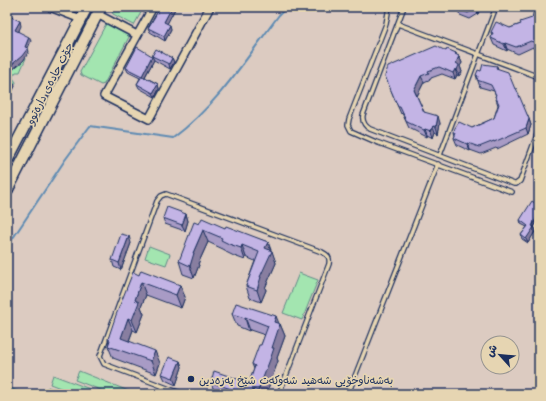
<svg xmlns="http://www.w3.org/2000/svg" width="546" height="401" font-family="'Playpen Sans','Playpen Sans Arabic',sans-serif">
<style>
.green{fill:#a3e5b0;stroke:#5f8a87}
.lines{fill:none;stroke-linecap:round;stroke-linejoin:round}
.stream{stroke:#5e8bb3;stroke-width:2}
.service-casing{stroke:#1b2f5e;stroke-width:6}
.minor-casing{stroke:#1b2f5e;stroke-width:10}
.secondary-casing{stroke:#1b2f5e;stroke-width:13}
.service{stroke:#e6d5b2;stroke-width:3.5}
.minor{stroke:#e6d5b2;stroke-width:7}
.secondary{stroke:#e6d5b2;stroke-width:10}
.wall{fill:#a89bc5;stroke:#1b2f5e}
.shaded-wall{fill:#887ea0;stroke:#1b2f5e}
.building{fill:#c3b4e5;stroke:#1b2f5e}
.poi-dot{fill:#1b2f5e;stroke:#e6d5b2;stroke-width:1.5}
.labels{text-anchor:middle;dominant-baseline:central;stroke-width:3.5;stroke-linejoin:round;paint-order:stroke}
.street-label{font-size:11px;fill:#1b2f5e;stroke:#e6d5b2}
.poi-label{font-size:11px;fill:#1b2f5e;stroke:#e6d5b2;text-anchor:start}
</style>
<rect width="100%" height="100%" fill="#dccbc1"/>
<filter id="ink" filterUnits="userSpaceOnUse"><feTurbulence type="fractalNoise" baseFrequency=".025" numOctaves="2"/><feDisplacementMap in="SourceGraphic" scale="8" xChannelSelector="R" yChannelSelector="G"/><feConvolveMatrix kernelMatrix="1 2 1 2 8 2 1 2 1" color-interpolation-filters="sRGB"/></filter>
<g filter="url(#ink)">
<g class="green">
<polygon points="115,7 144,7 134,25 113,14 112,12"/>
<polygon points="106,24 108,24 128,34 129,37 104,84 101,85 81,75 80,72"/>
<polygon points="26,58 20,72 16,72 13,76 13,78 16,82 15,85 7,81 7,75"/>
<polygon points="149,246 170,254 166,265 145,258"/>
<polygon points="299,273 318,280 302,320 283,313"/>
<polygon points="79,371 136,394 111,394 75,380"/>
<polygon points="53,375 90,389 88,394 76,394 50,384"/>
<polygon points="7,387 23,393 23,394 7,394"/>
<polygon points="48,387 66,394 45,394"/>
</g>
<g class="lines">
<path class="stream" d="M7,247L65,160L90,126L173,138C217,105 246,59 279,15L287,7"/>
<g class="service-casing">
<g id="service">
<polyline points="389,7 386,24 349,119 348,125 351,131 376,142 512,192"/>
<path d="M404,7L363,115C362,121 365,126 370,129L514,184H516L520,181L539,129"/>
<polyline points="398,24 539,77"/>
<polyline points="440,155 496,7"/>
<path d="M183,394L104,364L100,356L157,201L161,196L166,194L322,252C328,255 330,257 329,264L279,394"/>
<polyline points="348,394 438,164"/>
</g>
</g>
<g class="minor-casing">
<g id="minor">
<polyline points="50,7 81,19"/>
<polyline points="153,7 104,96 149,119 210,7"/>
<polyline points="97,14 137,35"/>
</g>
</g>
<g class="secondary-casing">
<g id="secondary">
<polyline points="7,161 87,7"/>
<polyline points="7,191 101,7"/>
</g>
</g>
<use href="#service" class="service"/>
<use href="#minor" class="minor"/>
<use href="#secondary" class="secondary"/>
</g>
<g class="wall">
<polygon points="156,7 176,7 167,23 171,29 165,41 150,32 148,28 158,11 157,10"/>
<polygon points="456,7 481,7 478,14 470,19 460,15"/>
<polygon points="539,7 539,46 534,49 533,47 518,54 507,49 507,51 494,45 491,38 492,36 491,32 510,28 521,24 532,18"/>
<polygon points="446,51 456,53 456,55 459,56 462,63 460,66 462,72 459,76 457,75 455,79 442,74 431,78 431,79 424,82 417,96 424,112 440,123 438,134 435,132 433,138 427,135 427,137 409,128 402,113 401,114 385,76"/>
<polygon points="152,56 172,58 174,62 170,69 154,60 145,77 158,84 159,89 155,97 139,88 137,84 140,78 128,72 126,68"/>
<polygon points="497,66 498,69 515,89 529,119 531,125 528,134 497,149 496,148 481,154 470,150 470,151 457,145 454,138 455,136 454,132 472,128 494,118 498,105 495,96 496,96 494,91 480,87 476,75 481,71"/>
<polygon points="7,79 15,86 10,96 7,95"/>
<polygon points="539,206 539,219 534,227 536,230 528,243 522,239 521,235 527,227 521,224 520,220"/>
<polygon points="186,214 188,221 185,231 165,224 163,218"/>
<polygon points="199,224 225,228 268,242 276,263 265,288 266,290 261,302 250,298 246,286 255,261 246,257 245,260 234,256 226,252 225,250 208,242 198,264 199,265 194,278 183,274 179,261"/>
<polygon points="131,243 121,270 114,267 112,260"/>
<polygon points="139,275 180,285 185,297 181,308 146,295 141,307 144,314 137,332 133,330 129,341 160,363 156,374 113,358 108,346 109,343 108,339"/>
<polygon points="232,314 280,324 285,336 277,358 278,361 266,394 215,394 211,382 249,383 254,369 252,364 261,345 265,335 250,330 249,331 237,326"/>
<polygon points="180,361 182,367 176,385 165,380 162,374"/>
</g>
<g class="shaded-wall">
<polygon points="172,7 176,7 166,26 164,22"/>
<polygon points="476,7 481,7 478,14 476,8"/>
<polygon points="20,21 21,26 17,35 15,30"/>
<polygon points="170,25 171,29 165,41 164,36"/>
<polygon points="29,37 31,41 28,48 29,52 23,61 12,70 7,76 7,69 25,47"/>
<polygon points="505,43 507,49 507,51 504,44"/>
<polygon points="456,53 458,59 459,56 462,63 460,66 462,72 459,76 457,70 456,63 455,54"/>
<polygon points="152,56 154,60 143,80 142,76"/>
<polygon points="172,58 174,62 170,69 169,64"/>
<polygon points="455,69 457,75 455,79 453,73"/>
<polygon points="421,76 424,82 417,96 414,90"/>
<polygon points="13,82 15,86 10,96 8,92"/>
<polygon points="158,84 159,89 155,97 153,93"/>
<polygon points="438,116 440,123 438,134 436,127"/>
<polygon points="529,119 531,125 528,134 526,128"/>
<polygon points="433,126 435,132 433,138 431,131"/>
<polygon points="425,129 427,135 427,137 424,130"/>
<polygon points="468,143 470,150 470,151 467,144"/>
<polygon points="186,214 188,221 185,231 182,225"/>
<polygon points="538,215 539,219 534,227 536,230 528,243 526,239 532,226"/>
<polygon points="203,230 208,242 198,264 199,265 194,278 190,266 193,253"/>
<polygon points="129,236 131,243 121,270 119,263"/>
<polygon points="268,242 271,252 272,251 276,263 265,288 266,290 261,302 257,290 260,277 265,248"/>
<polygon points="242,245 246,257 245,260 241,248"/>
<polygon points="141,282 146,295 141,307 144,314 137,332 132,320 135,300"/>
<polygon points="180,285 185,297 181,308 176,295"/>
<polygon points="276,316 280,326 280,324 285,336 277,358 278,361 266,394 259,394 258,391 272,348 274,322"/>
<polygon points="245,317 250,330 249,331 245,318"/>
<polygon points="128,318 133,330 125,351 121,338"/>
<polygon points="155,351 160,363 156,374 151,361"/>
<polygon points="180,361 182,367 176,385 173,378"/>
<polygon points="253,389 254,394 251,394"/>
</g>
<g class="building">
<polygon points="158,7 172,7 164,22 170,25 164,36 148,28 160,8"/>
<polygon points="457,7 476,7 476,8 468,13 458,9"/>
<polygon points="535,7 539,7 539,39 532,42 531,41 516,47 505,43 504,44 491,38 493,33 491,32 496,22 510,28 521,24 520,22 532,18"/>
<polygon points="7,15 20,21 15,30 29,37 25,47 28,48 22,56 10,66 7,69"/>
<polygon points="436,46 446,51 447,49 456,53 455,54 459,56 456,63 459,65 457,70 455,69 453,73 439,67 428,71 429,73 421,76 414,90 424,112 438,116 436,127 433,126 431,131 425,129 424,130 407,122 400,107 398,107 385,76 388,67"/>
<polygon points="137,47 152,56 142,76 126,68"/>
<polygon points="156,49 172,58 169,64 152,56"/>
<polygon points="483,64 497,66 496,68 508,72 515,89 516,88 529,119 526,128 494,142 494,141 479,147 468,143 467,144 454,138 456,133 454,132 455,128 459,122 472,128 494,118 499,104 495,96 496,95 491,85 477,80 478,76 476,75 478,70 481,71"/>
<polygon points="142,76 158,84 153,93 137,84"/>
<polygon points="7,79 13,82 8,92 7,91"/>
<polygon points="532,201 539,206 539,215 538,215 532,226 534,227 526,239 521,235 528,226 520,220"/>
<polygon points="167,207 186,214 182,225 163,218"/>
<polygon points="202,218 225,228 226,226 268,242 265,248 272,251 260,277 261,277 257,290 246,286 259,252 242,245 241,248 229,244 221,240 222,238 203,230 193,253 194,253 190,266 179,261 194,222 199,224"/>
<polygon points="121,234 129,236 119,263 112,260"/>
<polygon points="141,270 180,285 176,295 141,282 135,300 139,302 132,320 128,318 121,338 155,351 151,361 108,346 110,340 108,339 116,315 133,272 139,275"/>
<polygon points="236,303 276,316 274,322 280,324 272,348 274,348 271,357 258,391 253,389 251,394 245,394 211,382 214,371 249,383 255,366 252,364 259,345 261,345 268,326 245,317 245,318 232,314"/>
<polygon points="169,357 180,361 173,378 162,374"/>
</g>
</g>
<circle class="poi-dot" cx="191" cy="379" r="4"/>
<g class="labels">
<g class="street-label">
<text transform="translate(49 83) rotate(-63)">جۆت جادەی دارەتوو</text>
</g>
<g class="poi-label">
<text x="199" y="379">بەشەناوخۆیی شەهید شەوکەت شێخ یەزەدین</text>
</g>
</g>
<rect width="546" height="401" fill="none" stroke="#e6d5b2" stroke-width="24"/>
<rect x="12" y="12" width="522" height="377" fill="none" stroke="#1b2f5e" stroke-width="1.5" filter="url(#ink)"/>
<g transform="translate(500 355) rotate(297)"><circle r="19" fill="#e6d5b2" stroke="#959390"/>
<path d="M0-3L7 15L0 10L-7 15Z" fill="#1b2f5e"/>
<text y="-6" font-size="11" font-weight="bold" text-anchor="middle" fill="#1b2f5e">ش</text>
</g>
</svg>
